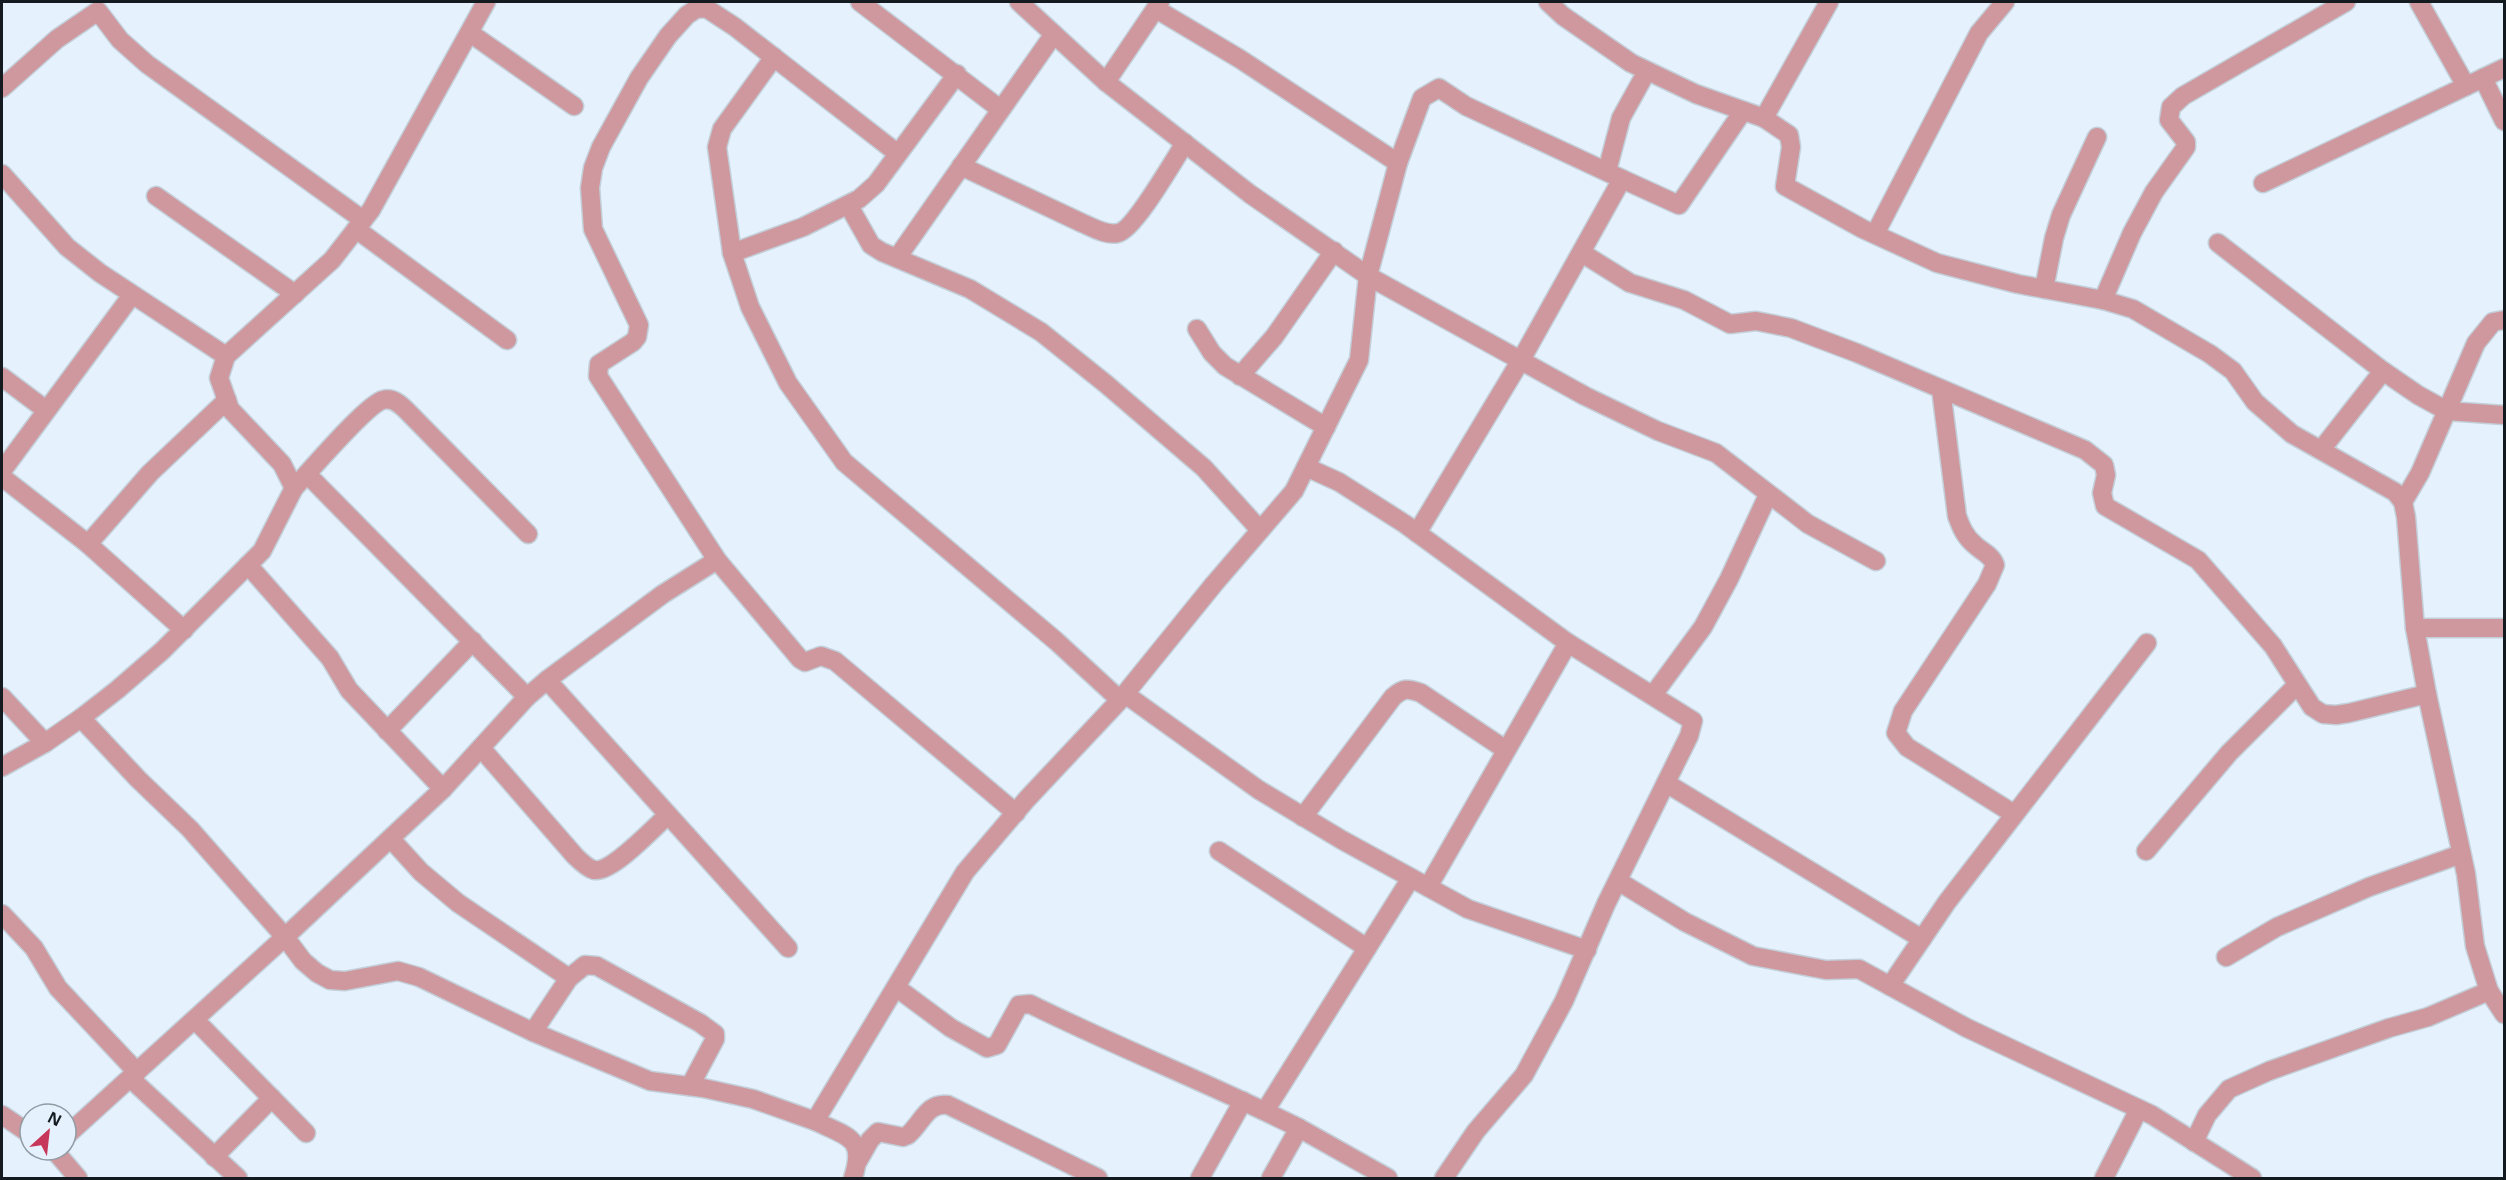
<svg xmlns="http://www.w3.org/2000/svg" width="2506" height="1180" font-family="'Noto Sans',sans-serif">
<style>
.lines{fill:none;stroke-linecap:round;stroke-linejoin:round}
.minor-casing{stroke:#c3cfd9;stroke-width:21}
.minor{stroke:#cf989e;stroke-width:18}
</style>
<rect width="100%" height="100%" fill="#e5f1fc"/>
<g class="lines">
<g class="minor-casing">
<g id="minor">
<polyline points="486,2 371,210 332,260 226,356 219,378 230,409 282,464 294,488 262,551 162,651 117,690 81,718 138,779 190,829 285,937 443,789 527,697 547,680 663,594 717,560 800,659 805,662 821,656 835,661 1016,813"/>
<polyline points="860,2 1000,109"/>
<polyline points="1548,2 1563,16 1631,63 1696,94 1764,118 1789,135 1791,147 1785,186 1863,229 1937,263 2018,284 2103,300 2133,309 2210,354 2233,371 2255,402 2292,434 2395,492 2403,502 2406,517 2415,628 2427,694 2466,874 2475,946 2489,991 2504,1014"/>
<polyline points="2419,2 2466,86"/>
<polyline points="1156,9 1240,59 1398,163"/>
<polyline points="470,33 574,106"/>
<polyline points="774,57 722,129 717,147 732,253 750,307 788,383 844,462 1056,641 1120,700"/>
<polyline points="2483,78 2504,121"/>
<polyline points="1106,82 1160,2"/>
<polyline points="2,88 57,39 98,11 120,40 147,64 363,220"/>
<polyline points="1764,118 1829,2"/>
<path d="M961,166L1082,223C1092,227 1106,236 1118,233C1134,230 1174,160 1185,143"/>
<polyline points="1607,171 1621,118 1647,71"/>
<polyline points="2,174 67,247 100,273 226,356"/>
<polyline points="1622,179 1679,205 1743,111"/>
<polyline points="2263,183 2504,68"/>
<polyline points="156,196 295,294"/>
<polyline points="849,206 871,245 882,252 970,289 1041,332 1106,384 1204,468 1260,530"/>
<polyline points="356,229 507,340"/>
<polyline points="1875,234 1979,33 2005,2"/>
<polyline points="2218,243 2383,371 2321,450"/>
<polyline points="732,253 803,227 859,199 876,184 957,74"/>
<polyline points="1582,253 1630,283 1684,300 1730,324 1756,321 1791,328 1857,353 2085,450 2104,465 2106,475 2102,493 2105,506 2198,560 2273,646 2312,707 2323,714 2336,715 2349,713 2427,694"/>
<polyline points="897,258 1054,34"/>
<polyline points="2044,289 2054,238 2061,215 2097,137"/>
<polyline points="2103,300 2132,233 2154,192 2186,147 2186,142 2169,120 2171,107 2183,96 2346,2"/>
<polyline points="1197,329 1212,353 1225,366 1326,427"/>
<polyline points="2383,371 2418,395 2447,411 2504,415"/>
<polyline points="1240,376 1274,337 1334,251"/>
<polyline points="2,377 46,410"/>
<path d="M1941,389L1957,516C1961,527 1965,537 1975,545C1982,552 1992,555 1995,565L1987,584L1903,711L1896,733L1907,747L2014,814"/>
<polyline points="1306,467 1339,482 1405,524 1568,643 1693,721 1689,736 1606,904 1564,1001 1524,1075 1476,1131 1444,1178"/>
<polyline points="2,471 132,295"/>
<polyline points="307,474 527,697"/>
<polyline points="2,477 88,544 184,630"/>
<path d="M294,488C309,472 367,404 383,400C393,397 401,405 407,411L528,534"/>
<polyline points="2403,502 2420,473 2476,343 2493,322 2504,320"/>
<polyline points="1417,533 1521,360 1622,179 1466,106 1439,88 1422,98 1398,163 1368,276 1585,396 1658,431 1716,453 1808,524 1876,561"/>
<polyline points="88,544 150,473 227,400"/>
<polyline points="717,560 598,376 599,364 633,342 637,337 639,325 593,229 590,188 593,168 601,147 639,78 668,36 687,15 696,9 706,8 735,27 897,153"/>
<polyline points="248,565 330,658 349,690 443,789"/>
<polyline points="2415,628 2504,628"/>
<polyline points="547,680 788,948"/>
<polyline points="1125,694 1259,790 1342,840 1468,909 1587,950"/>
<polyline points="1653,695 1703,627 1729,579 1768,495"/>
<polyline points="2,697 45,743"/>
<polyline points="387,731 473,641"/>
<path d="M481,748L575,856C580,861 587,868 594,870C612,873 653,828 667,816"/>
<polyline points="2,767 45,743 81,718"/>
<polyline points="1666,783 1922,939"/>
<path d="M1303,817L1393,697C1403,688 1408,688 1421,693L1506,750"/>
<polyline points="391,839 421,872 458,903 569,978"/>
<polyline points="1219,851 1367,948"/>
<polyline points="2146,851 2229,753 2297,685"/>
<polyline points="1618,881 1685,922 1753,956 1826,970 1859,969 1967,1028 2152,1115 2252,1178"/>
<polyline points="1428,887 1568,643"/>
<polyline points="2,914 34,948 58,988 137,1072"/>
<polyline points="2226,957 2277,927 2369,887 2461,854"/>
<polyline points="1890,986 1947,902 2147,643"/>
<path d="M897,988L951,1028L987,1048L997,1045L1019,1005L1030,1004C1119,1048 1211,1084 1299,1128L1271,1178"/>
<polyline points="195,1020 306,1133"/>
<polyline points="533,1032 569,978 585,965 597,966 700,1023 715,1034 715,1039 690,1086"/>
<polyline points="130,1078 238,1178"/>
<polyline points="1265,1111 1411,878"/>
<polyline points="2,1115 30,1134"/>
<path d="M815,1121C848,1137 866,1137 853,1178"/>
<polyline points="1299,1128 1388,1178"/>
<polyline points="66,1136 285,937 303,961 317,973 330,980 345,981 398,971 419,977 533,1032 650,1081 703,1088 753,1099 815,1121 965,872 1027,799 1120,700 1214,584 1294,491 1359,360 1368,276 1250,194 1106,82 1019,2"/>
<polyline points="2194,1142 2207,1115 2229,1089 2269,1071 2389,1028 2428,1017 2489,991"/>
<polyline points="54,1150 78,1178"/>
<polyline points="214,1157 272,1098"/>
<path d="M858,1161L870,1140L878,1132L903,1137L908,1135C922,1123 927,1102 948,1105L1098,1178"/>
<polyline points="1200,1178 1243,1101"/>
<polyline points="2104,1178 2139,1109"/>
</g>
</g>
<use href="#minor" class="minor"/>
</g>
<rect width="2506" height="1180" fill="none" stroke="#131b21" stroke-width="6"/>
<g transform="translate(48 1132) rotate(27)"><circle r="28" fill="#e5f1fc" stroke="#919ba4" stroke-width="1.5"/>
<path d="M0-4.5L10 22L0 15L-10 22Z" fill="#c73759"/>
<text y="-9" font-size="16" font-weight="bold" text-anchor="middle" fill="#131b21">N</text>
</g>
</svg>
